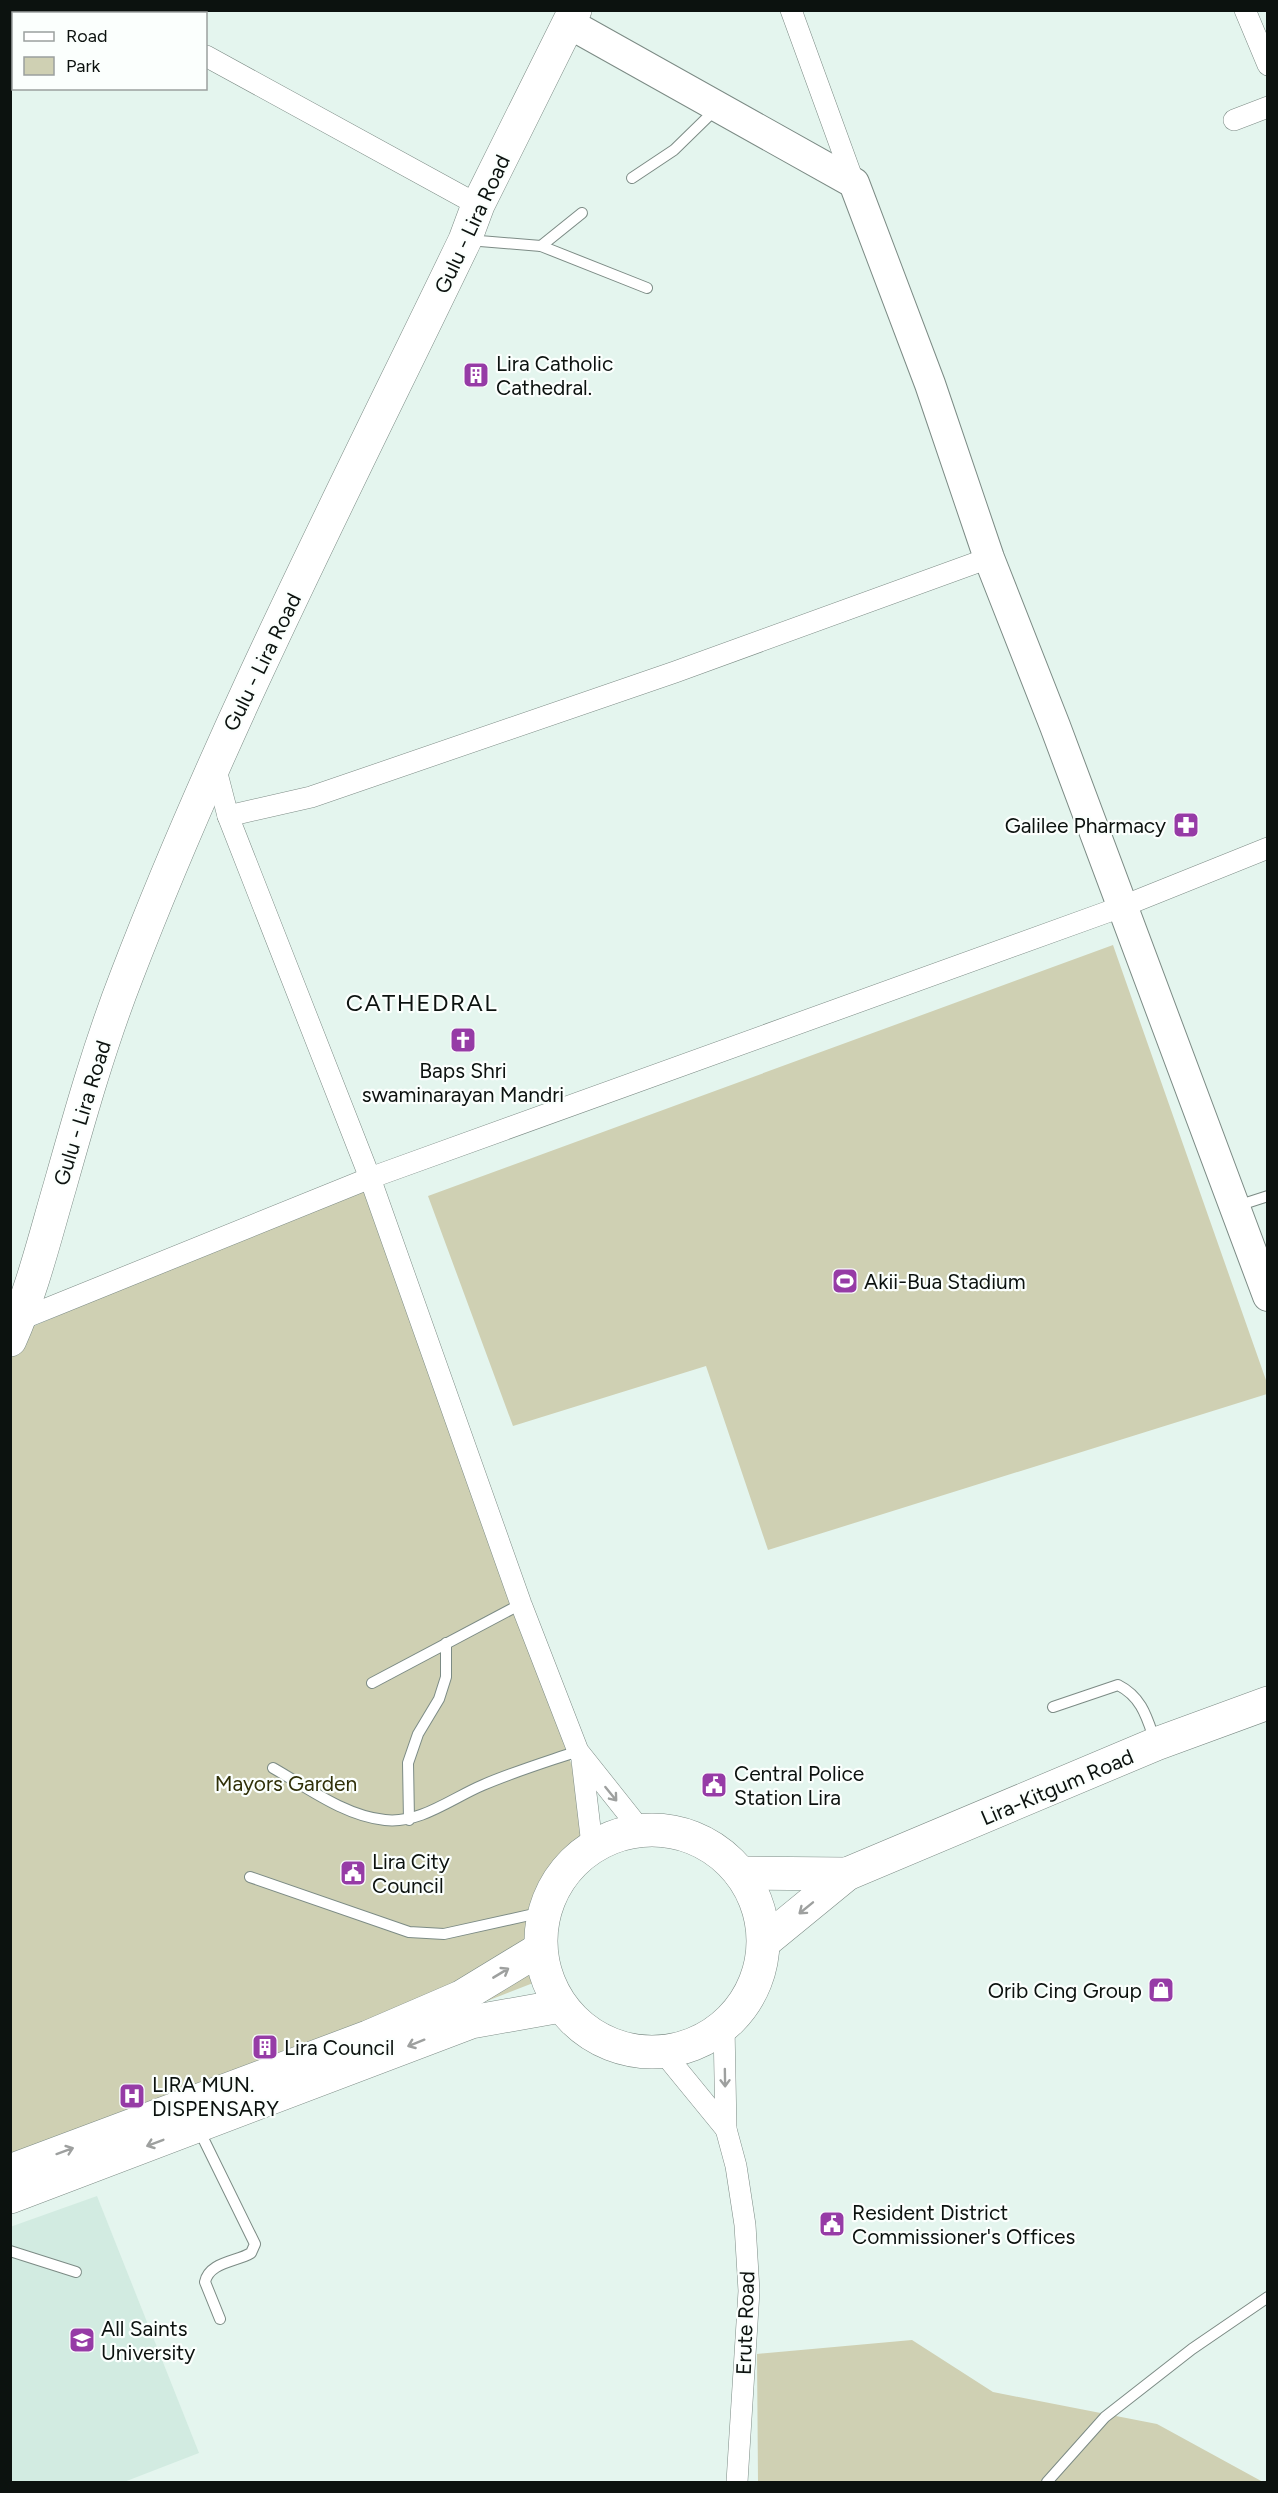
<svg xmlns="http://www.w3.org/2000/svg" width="1278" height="2493" font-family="Figtree,sans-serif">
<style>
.built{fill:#d2ebe1}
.green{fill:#cfd0b3}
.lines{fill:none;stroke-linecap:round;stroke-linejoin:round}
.service-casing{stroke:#7c8b85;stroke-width:12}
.minor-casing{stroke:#7c8b85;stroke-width:22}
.secondary-casing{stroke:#7c8b85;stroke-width:32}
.primary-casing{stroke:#7c8b85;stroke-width:34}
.service{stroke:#fff;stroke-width:10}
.minor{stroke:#fff;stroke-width:21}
.secondary{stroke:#fff;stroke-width:30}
.primary{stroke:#fff;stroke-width:33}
.oneway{stroke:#9ea09f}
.labels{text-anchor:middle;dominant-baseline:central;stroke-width:4.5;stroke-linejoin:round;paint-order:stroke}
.street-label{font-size:21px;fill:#0c120f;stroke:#fbfffd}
.poi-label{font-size:21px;fill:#0c120f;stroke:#fbfffd;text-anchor:start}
.park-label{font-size:21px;fill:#2f2f07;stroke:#fbfffd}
.quarter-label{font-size:24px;letter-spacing:1.5px;fill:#0c120f;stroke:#fbfffd}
</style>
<rect width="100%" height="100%" fill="#e4f5ee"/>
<polygon class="built" points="97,2196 199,2453 124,2482 11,2482 10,2227"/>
<g class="green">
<polygon points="1113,945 1267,1383 1267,1394 768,1550 706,1366 513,1426 428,1196"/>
<polygon points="363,1184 599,1841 555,1883 546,1978 11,2187 11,1336"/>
<polygon points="912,2340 993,2392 1157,2424 1263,2482 758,2482 757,2354"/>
</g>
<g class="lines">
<g class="service-casing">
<g id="service">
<polyline points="632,178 674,150 717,108"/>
<polyline points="468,240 541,246 647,288"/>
<polyline points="541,246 582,213"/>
<polyline points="1237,1206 1268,1196"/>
<polyline points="372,1683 521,1604"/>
<path d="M1053,1707L1118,1685C1142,1697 1147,1718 1155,1741"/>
<path d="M273,1768C308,1788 345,1816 385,1820C420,1824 452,1798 483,1785C513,1772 546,1762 578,1751"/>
<polyline points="409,1820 408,1763 418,1734 439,1699 446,1677 446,1643"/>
<polyline points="250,1877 409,1932 444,1934 543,1912"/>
<path d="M199,2130L255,2244L251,2253C236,2262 209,2262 205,2282L220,2319"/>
<polyline points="10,2251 76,2272"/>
<polyline points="1047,2482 1105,2417 1192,2349 1268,2297"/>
</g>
</g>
<g class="minor-casing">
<g id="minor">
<polyline points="112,10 118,14"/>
<polyline points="791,10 854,183"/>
<polyline points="1245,10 1268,65"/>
<polyline points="206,56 478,205"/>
<polyline points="1234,120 1268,107"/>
<polyline points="214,762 228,816 370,1178 521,1604 578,1751 640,1829"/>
<polyline points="228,816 311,797 675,672 989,558"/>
<polyline points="19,1320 370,1178 1121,907 1268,848"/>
<polyline points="582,1760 592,1845"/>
<polyline points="724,2026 726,2129 736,2166 745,2225 749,2291 737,2482"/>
<polyline points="663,2052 726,2129"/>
</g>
</g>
<g class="secondary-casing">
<polyline id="secondary" points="570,24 854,183 930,384 989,558 1055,726 1268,1296"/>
</g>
<g class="primary-casing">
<g id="primary">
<path d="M10,1340C32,1291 45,1237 60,1186C80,1115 100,1044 127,975C224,723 348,483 465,240L478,205L575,10"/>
<circle cx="652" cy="1941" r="111"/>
<polyline points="740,1873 847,1874"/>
<polyline points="764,1942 847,1874 1156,1744 1268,1703"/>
<polyline points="10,2171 368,2037 461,1997 540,1949"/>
<polyline points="10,2197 471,2022 561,2006"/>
</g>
</g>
<use href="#service" class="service"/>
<use href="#minor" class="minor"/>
<use href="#secondary" class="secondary"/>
<use href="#primary" class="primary"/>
</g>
<defs><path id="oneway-shaft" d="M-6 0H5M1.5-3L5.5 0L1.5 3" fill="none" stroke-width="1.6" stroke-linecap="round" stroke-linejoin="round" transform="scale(1.5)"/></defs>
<g class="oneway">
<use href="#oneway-shaft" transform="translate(611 1794) rotate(51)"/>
<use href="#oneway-shaft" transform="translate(806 1908) rotate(141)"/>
<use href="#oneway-shaft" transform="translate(501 1973) rotate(-31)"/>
<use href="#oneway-shaft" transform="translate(416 2043) rotate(158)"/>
<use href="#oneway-shaft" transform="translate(725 2078) rotate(89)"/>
<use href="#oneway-shaft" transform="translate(155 2143) rotate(159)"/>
<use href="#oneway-shaft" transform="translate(65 2151) rotate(-20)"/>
</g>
<defs>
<g id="building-square" transform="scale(1.35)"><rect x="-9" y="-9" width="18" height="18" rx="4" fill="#963ba6" stroke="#fbfffd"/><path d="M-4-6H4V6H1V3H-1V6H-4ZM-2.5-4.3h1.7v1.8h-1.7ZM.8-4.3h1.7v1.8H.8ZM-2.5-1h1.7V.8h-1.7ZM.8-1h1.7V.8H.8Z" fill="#fff"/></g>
<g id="pharmacy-square" transform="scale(1.35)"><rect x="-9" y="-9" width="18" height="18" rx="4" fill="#963ba6" stroke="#fbfffd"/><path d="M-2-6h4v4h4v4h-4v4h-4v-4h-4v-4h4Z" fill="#fff"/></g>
<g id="church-square" transform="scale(1.35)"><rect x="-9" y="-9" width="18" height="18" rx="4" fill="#963ba6" stroke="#fbfffd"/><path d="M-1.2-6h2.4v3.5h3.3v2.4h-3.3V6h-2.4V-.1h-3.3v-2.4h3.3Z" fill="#fff"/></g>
<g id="stadium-square" transform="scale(1.35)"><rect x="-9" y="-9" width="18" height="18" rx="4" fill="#963ba6" stroke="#fbfffd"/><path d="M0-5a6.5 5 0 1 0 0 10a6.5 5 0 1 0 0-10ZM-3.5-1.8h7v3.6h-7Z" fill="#fff"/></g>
<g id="civic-square" transform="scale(1.35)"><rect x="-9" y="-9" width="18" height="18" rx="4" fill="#963ba6" stroke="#fbfffd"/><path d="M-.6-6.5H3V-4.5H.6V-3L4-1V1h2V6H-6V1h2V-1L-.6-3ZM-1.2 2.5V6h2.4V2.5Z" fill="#fff"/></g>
<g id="shop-square" transform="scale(1.35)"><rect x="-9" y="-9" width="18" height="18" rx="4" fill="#963ba6" stroke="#fbfffd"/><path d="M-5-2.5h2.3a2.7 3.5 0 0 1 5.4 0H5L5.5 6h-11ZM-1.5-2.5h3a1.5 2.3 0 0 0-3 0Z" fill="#fff"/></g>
<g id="hospital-square" transform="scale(1.35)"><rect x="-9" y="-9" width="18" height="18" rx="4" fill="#963ba6" stroke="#fbfffd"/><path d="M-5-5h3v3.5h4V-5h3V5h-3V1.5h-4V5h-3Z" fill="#fff"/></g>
<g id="university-square" transform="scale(1.35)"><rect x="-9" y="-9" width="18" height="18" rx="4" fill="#963ba6" stroke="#fbfffd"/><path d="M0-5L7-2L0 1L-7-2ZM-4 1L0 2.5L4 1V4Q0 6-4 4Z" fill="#fff"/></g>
</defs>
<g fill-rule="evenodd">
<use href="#building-square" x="476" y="375"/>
<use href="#pharmacy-square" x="1186" y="825"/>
<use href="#church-square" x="463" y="1040"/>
<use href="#stadium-square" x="845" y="1281"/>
<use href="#civic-square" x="714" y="1785"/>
<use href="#civic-square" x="353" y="1873"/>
<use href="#shop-square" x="1161" y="1990"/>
<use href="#building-square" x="265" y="2047"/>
<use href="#hospital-square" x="132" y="2096"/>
<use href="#civic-square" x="832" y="2224"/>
<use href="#university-square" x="82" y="2340"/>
</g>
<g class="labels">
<g class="street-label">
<text transform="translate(472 224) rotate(-65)">Gulu - Lira Road</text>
<text transform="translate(262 662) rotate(-64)">Gulu - Lira Road</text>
<text transform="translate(82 1113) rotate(-73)">Gulu - Lira Road</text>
<text transform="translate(1057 1787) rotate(-23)">Lira-Kitgum Road</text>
<text transform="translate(745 2323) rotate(-88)">Erute Road</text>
</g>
<g class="poi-label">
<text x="496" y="363">Lira Catholic<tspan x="496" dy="24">Cathedral.</tspan></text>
<text x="1166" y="825" text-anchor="end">Galilee Pharmacy</text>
<text x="463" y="1070" text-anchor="middle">Baps Shri<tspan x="463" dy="24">swaminarayan Mandri</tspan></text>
<text x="864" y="1281">Akii-Bua Stadium</text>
<text x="734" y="1773">Central Police<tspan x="734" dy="24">Station Lira</tspan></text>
<text x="372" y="1861">Lira City<tspan x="372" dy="24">Council</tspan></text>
<text x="1142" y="1990" text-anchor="end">Orib Cing Group</text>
<text x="284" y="2047">Lira Council</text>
<text x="152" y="2084">LIRA MUN.<tspan x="152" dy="24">DISPENSARY</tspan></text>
<text x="852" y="2212">Resident District<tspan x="852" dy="24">Commissioner's Offices</tspan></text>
<text x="101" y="2328">All Saints<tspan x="101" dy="24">University</tspan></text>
</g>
<g class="park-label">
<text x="286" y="1783">Mayors Garden</text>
</g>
<g class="quarter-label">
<text x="422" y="1002">CATHEDRAL</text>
</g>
</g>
<rect width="1278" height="2493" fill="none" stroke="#0c120f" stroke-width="24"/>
<rect x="12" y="12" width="195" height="78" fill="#fbfffd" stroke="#9ba09e" stroke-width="1.5"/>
<rect x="24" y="32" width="30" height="9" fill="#ffffff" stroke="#9ba09e" stroke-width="1.5"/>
<text x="66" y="42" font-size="18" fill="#0c120f">Road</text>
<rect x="24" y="57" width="30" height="18" fill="#cfd0b3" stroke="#9ba09e" stroke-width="1.5"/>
<text x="66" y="72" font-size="18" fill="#0c120f">Park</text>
</svg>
